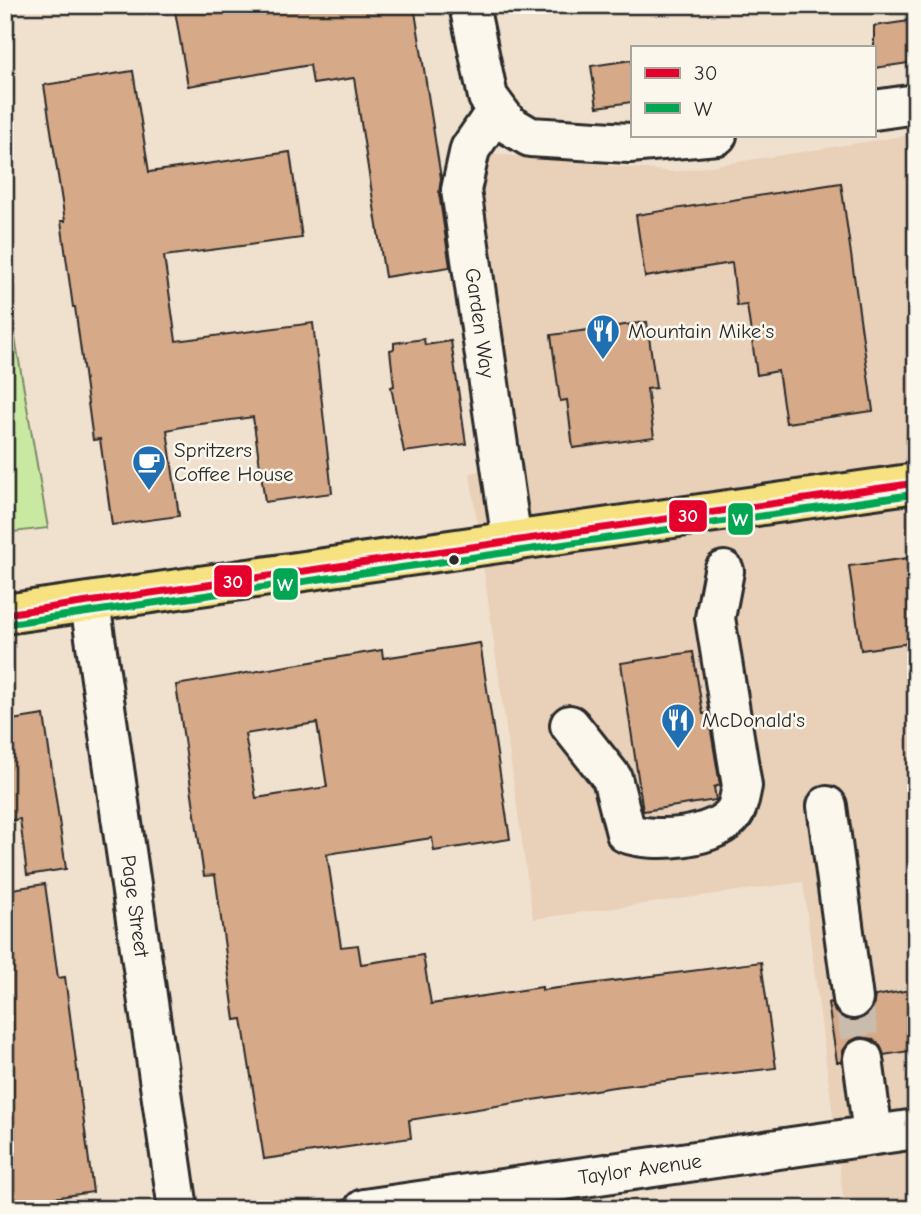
<svg xmlns="http://www.w3.org/2000/svg" width="921" height="1214" font-family="'Comic Neue',sans-serif">
<style>
.built{fill:#e8d0b9}
.green{fill:#c9e9a2;stroke:#7a8a66;stroke-width:2}
.building{fill:#d6a988;stroke:#2b2b2b;stroke-width:2;fill-rule:evenodd}
.lines{fill:none;stroke-linecap:round;stroke-linejoin:round}
.minor-tunnel{stroke:#c9bcad;stroke-width:38;stroke-dasharray:38 19;stroke-linecap:butt}
.minor-casing{stroke:#2b2b2b;stroke-width:44}
.major-casing{stroke:#2b2b2b;stroke-width:44}
.minor{stroke:#fbf7ec;stroke-width:38}
.major{stroke:#f7e281;stroke-width:38}
.bus-1-casing{stroke:#fbf7ec;stroke-width:12}
.bus-2-casing{stroke:#fbf7ec;stroke-width:12}
.bus-1{stroke:#e4002b;stroke-width:7}
.bus-2{stroke:#00a651;stroke-width:7}
.bus-dot{fill:#2b2b2b;stroke:#fbf7ec;stroke-width:2.5}
.labels{text-anchor:middle;dominant-baseline:central;stroke-width:5;stroke-linejoin:round;paint-order:stroke}
.street-label{font-size:21px;fill:#2b2b2b;stroke:#fbf7ec}
.poi-label{font-size:21px;fill:#2b2b2b;stroke:#fbf7ec;text-anchor:start}
.line-badge{stroke:#fbf7ec;stroke-width:2.5}
.badge-label{font-size:19px;text-anchor:middle;font-weight:bold;fill:#fff}
</style>
<rect width="100%" height="100%" fill="#f0e0ce"/>
<filter id="ink" filterUnits="userSpaceOnUse"><feTurbulence type="fractalNoise" baseFrequency=".0143" numOctaves="2"/><feDisplacementMap in="SourceGraphic" scale="14" xChannelSelector="R" yChannelSelector="G"/><feConvolveMatrix kernelMatrix="1 2 1 2 8 2 1 2 1" color-interpolation-filters="sRGB"/></filter>
<g filter="url(#ink)">
<polygon class="built" points="916,134 916,1209 845,1209 803,882 533,919 470,473 524,463 478,175 485,153 674,172"/>
<polygon class="green" points="5,280 48,528 5,533"/>
<g class="building">
<polygon points="174,5 414,5 441,178 439,193 450,267 385,277 354,78 313,84 310,65 188,86"/>
<polygon points="916,20 916,62 874,68 874,26"/>
<polygon points="632,60 632,102 597,107 591,66"/>
<polygon points="133,71 149,172 290,152 302,238 164,256 176,341 313,323 332,493 265,502 253,417 186,426 167,430 179,516 112,525 100,439 93,440 75,307 73,307 61,221 65,221 44,85"/>
<polygon points="841,183 873,411 786,423 778,371 757,375 747,305 737,306 732,263 645,277 636,215"/>
<polygon points="647,322 656,388 647,389 654,437 573,448 567,400 560,401 551,335"/>
<polygon points="424,339 425,345 451,341 466,444 404,452 391,387 394,386 390,350 394,349 394,343"/>
<polygon points="916,557 916,642 861,650 849,566"/>
<path d="M480,643L510,839L434,851L432,838L327,854L341,947L358,945L361,964L423,955L431,1004L542,987V990L761,962L776,1068L614,1087L409,1120L411,1138L264,1159L242,1019L235,1020L215,875L204,876L176,685L382,650L383,658ZM317,723L327,787L256,798L245,734Z"/>
<polygon points="693,652 703,714 708,713 720,785 714,787 716,800 643,811 621,663"/>
<polygon points="44,715 66,869 27,875 20,819 5,821 5,721"/>
<polygon points="45,884 58,978 65,977 93,1192 5,1205 5,890"/>
<polygon points="916,989 916,1050 884,1055 880,1045 872,1039 859,1037 849,1042 843,1051 841,1062 837,1062 828,1003 831,1002 835,1012 844,1019 857,1020 866,1017 873,1008 875,996"/>
</g>
<g class="lines">
<polyline class="minor-tunnel" points="853,999 863,1059"/>
<g class="minor-casing">
<g id="minor">
<polyline points="469,5 488,97 508,124 530,137 629,143 717,135"/>
<polyline points="874,110 916,104"/>
<polyline points="496,111 470,149 461,190 512,542"/>
<polyline points="90,603 178,1209"/>
<path d="M570,725L612,778L626,833C654,843 715,839 734,813C739,806 740,794 742,786L715,618L724,571"/>
<polyline points="827,806 853,999"/>
<polyline points="863,1059 873,1134"/>
<polyline points="364,1209 916,1129"/>
</g>
</g>
<g class="major-casing">
<polyline id="major" points="5,614 916,483"/>
</g>
<use href="#minor" class="minor"/>
<use href="#major" class="major"/>
<g class="bus-1-casing">
<polyline id="bus-1" points="5,614 916,483"/>
</g>
<g class="bus-2-casing">
<polyline id="bus-2" points="6,624 916,494"/>
</g>
<use href="#bus-1" class="bus-1"/>
<use href="#bus-2" class="bus-2"/>
</g>
</g>
<defs>
<g id="restaurant-pin" transform="scale(1.75)"><path d="M0 17L-7.5 6A9.5 9.5 0 1 1 7.5 6Z" fill="#1f6fb2" stroke="#fbf7ec"/><path d="M-5-6h1v4h1v-4h1v4h1v-4h1v5L-1.5 .5V6h-2V.5L-5-1ZM5-6V6H3V1.5H1.5Q1.5-4 5-6Z" fill="#fff"/></g>
<g id="cafe-pin" transform="scale(1.75)"><path d="M0 17L-7.5 6A9.5 9.5 0 1 1 7.5 6Z" fill="#1f6fb2" stroke="#fbf7ec"/><path d="M-5.5-4.5H6V0H3Q3 3.5 0 3.5H-2.5Q-5.5 3.5-5.5 0ZM3-3.2v2h1.7v-2ZM-6 4.5H4V6H-6Z" fill="#fff"/></g>
</defs>
<g fill-rule="evenodd">
<use href="#restaurant-pin" x="603" y="331"/>
<use href="#cafe-pin" x="149" y="462"/>
<use href="#restaurant-pin" x="678" y="720"/>
</g>
<circle class="bus-dot" cx="454" cy="560" r="6"/>
<g class="labels">
<g class="street-label">
<text transform="translate(480 323) rotate(82)">Garden Way</text>
<text transform="translate(135 906) rotate(82)">Page Street</text>
<text transform="translate(640 1169) rotate(-8)">Taylor Avenue</text>
</g>
<g class="poi-label">
<text x="628" y="331">Mountain Mike's</text>
<text x="174" y="450">Spritzers<tspan x="174" dy="24">Coffee House</tspan></text>
<text x="702" y="720">McDonald's</text>
</g>
</g>
<g class="line-badge">
<rect x="668" y="499" width="40" height="34" rx="7" fill="#e4002b"/>
<rect x="727" y="502" width="27" height="34" rx="7" fill="#00a651"/>
<rect x="213" y="564" width="40" height="34" rx="7" fill="#e4002b"/>
<rect x="272" y="567" width="27" height="34" rx="7" fill="#00a651"/>
</g>
<g class="badge-label">
<text x="688" y="522">30</text>
<text x="740" y="526">W</text>
<text x="233" y="588">30</text>
<text x="285" y="591">W</text>
</g>
<rect width="921" height="1214" fill="none" stroke="#fbf7ec" stroke-width="28"/>
<rect x="14" y="14" width="893" height="1186" fill="none" stroke="#2b2b2b" stroke-width="2.5" filter="url(#ink)"/>
<rect x="631" y="46" width="245" height="91" fill="#fbf7ec" stroke="#a8a59f" stroke-width="2"/>
<rect x="645" y="68" width="35" height="10" fill="#e4002b" stroke="#a8a59f" stroke-width="2"/>
<text x="694" y="80" font-size="21" fill="#2b2b2b">30</text>
<rect x="645" y="103" width="35" height="10" fill="#00a651" stroke="#a8a59f" stroke-width="2"/>
<text x="694" y="116" font-size="21" fill="#2b2b2b">W</text>
</svg>
